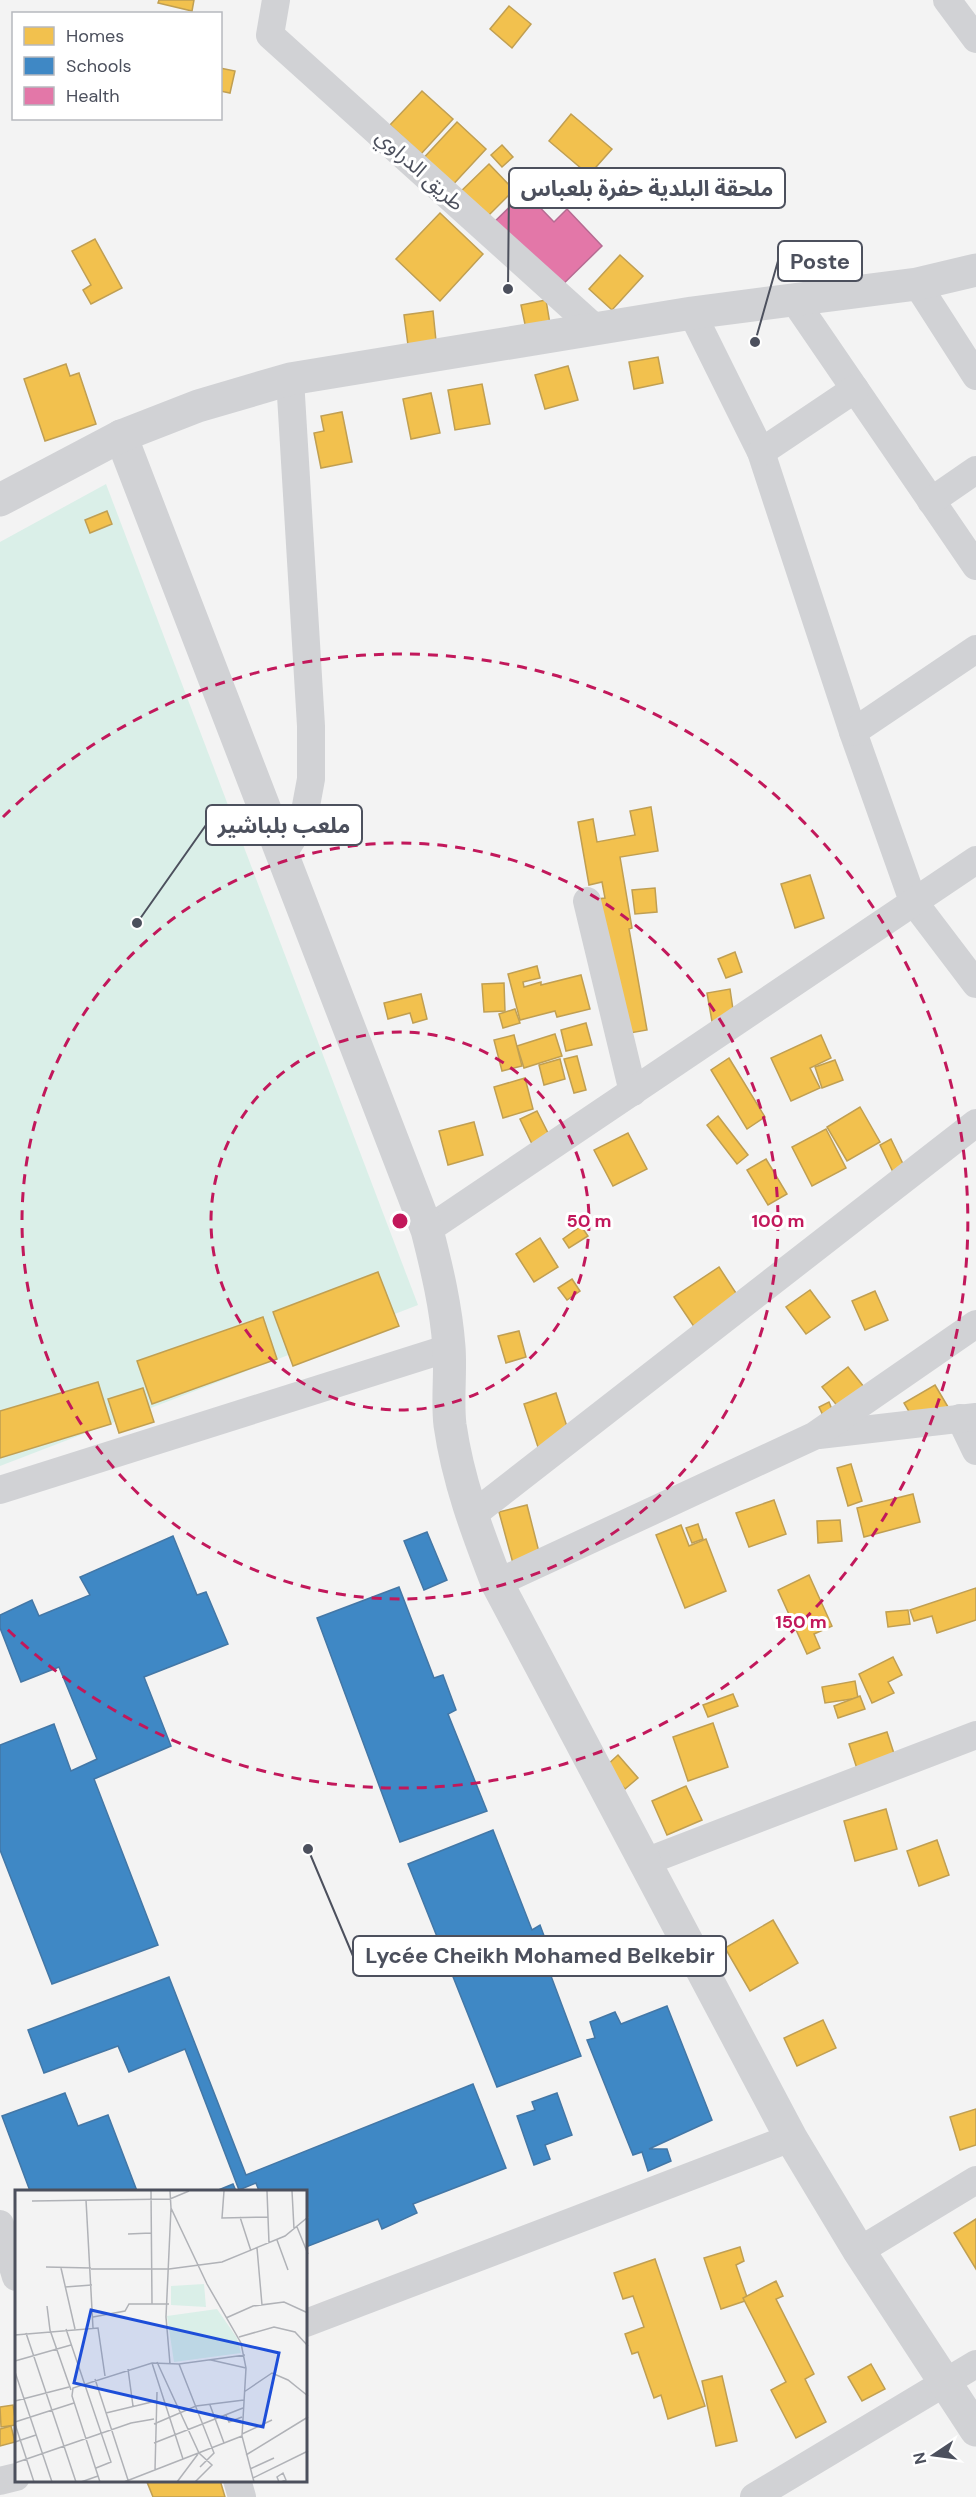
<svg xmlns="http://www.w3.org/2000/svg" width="976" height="2497" font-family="'DM Sans','Noto Sans Arabic',sans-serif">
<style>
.green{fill:#daefe8}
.homes{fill:#f2c14e;stroke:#c09f52;stroke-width:1.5}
.schools{fill:#3f88c5;stroke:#4377a6;stroke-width:1.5}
.health{fill:#e377a8;stroke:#b66b92;stroke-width:1.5}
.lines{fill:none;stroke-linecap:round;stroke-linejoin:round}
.minor{stroke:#d1d2d5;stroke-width:28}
.tertiary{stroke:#d1d2d5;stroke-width:33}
.ring{fill:none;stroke:#c2185b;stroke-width:3;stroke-dasharray:10 8}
.labels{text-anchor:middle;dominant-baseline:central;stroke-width:6;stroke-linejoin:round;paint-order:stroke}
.street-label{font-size:21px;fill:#4c505d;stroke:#fff}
.inset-road{fill:none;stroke:#b0b2b7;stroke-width:1.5}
.view{fill:#1d4ed8;fill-opacity:0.15;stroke:#1d4ed8;stroke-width:3}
.inset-edge{fill:none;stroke:#4c505d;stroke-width:3}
.centre{fill:#c2185b;stroke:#fff;stroke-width:3}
.ring-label{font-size:18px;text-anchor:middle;font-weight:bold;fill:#c2185b;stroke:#fff;stroke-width:6;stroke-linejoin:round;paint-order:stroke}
.leader{fill:none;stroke:#4c505d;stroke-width:2}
.callout-dot{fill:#4c505d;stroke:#fff;stroke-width:2}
.callout{fill:#fff;stroke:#4c505d;stroke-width:2}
.callout-label{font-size:22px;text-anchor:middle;font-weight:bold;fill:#4c505d}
</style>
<rect width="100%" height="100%" fill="#f3f3f3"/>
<polygon class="green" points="106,484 418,1305 0,1466 0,542"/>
<g class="homes">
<polygon points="159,0 194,0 192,11 158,3"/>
<polygon points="509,6 531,24 512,48 490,29"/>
<polygon points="220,68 235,71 230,93 220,91"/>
<polygon points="422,91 453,119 421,154 390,125"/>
<polygon points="571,114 612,149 589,175 549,141"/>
<polygon points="457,122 486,149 448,190 419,163"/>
<polygon points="502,145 513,157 502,167 491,155"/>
<polygon points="489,164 514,190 479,225 454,198"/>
<polygon points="440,213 483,254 440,301 396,259"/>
<polygon points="95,239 122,288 91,304 83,290 91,285 72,251"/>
<polygon points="620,255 643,276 612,310 589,289"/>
<polygon points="546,300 551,330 527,334 521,305"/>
<polygon points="433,311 436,341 408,345 404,315"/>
<polygon points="658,357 663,383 634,389 629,362"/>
<polygon points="66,364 70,376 79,373 96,424 45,441 24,379"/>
<polygon points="568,366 578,400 545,409 535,375"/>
<polygon points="482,384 490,424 455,430 448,390"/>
<polygon points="431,393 440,433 411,439 403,399"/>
<polygon points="342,412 352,462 321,468 314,433 324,431 321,416"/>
<polygon points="107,511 112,524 90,533 85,520"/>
<polygon points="651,807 658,851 620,857 632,928 629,929 647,1030 613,1036 589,900 605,898 602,882 589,885 578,822 593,819 597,842 635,835 630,811"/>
<polygon points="810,875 824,918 795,928 781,884"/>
<polygon points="655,888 657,912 635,914 632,890"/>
<polygon points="735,952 742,972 726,978 718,959"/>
<polygon points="537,966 540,978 523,982 524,987 541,982 541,985 581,975 590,1009 557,1017 555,1011 520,1020 508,974"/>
<polygon points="504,983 505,1011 484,1012 482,984"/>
<polygon points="730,989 735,1023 713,1027 707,993"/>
<polygon points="421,994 427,1019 413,1023 410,1013 388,1019 384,1003"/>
<polygon points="515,1009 520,1023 503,1028 499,1014"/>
<polygon points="586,1023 592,1045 566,1051 561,1030"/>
<polygon points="555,1034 562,1056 524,1068 517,1046"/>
<polygon points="514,1035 522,1066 502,1071 494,1040"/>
<polygon points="821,1035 831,1058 810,1068 820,1088 791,1101 771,1058"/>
<polygon points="577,1056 586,1090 574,1093 564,1059"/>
<polygon points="729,1058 765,1117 747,1129 711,1070"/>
<polygon points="560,1059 565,1079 544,1085 539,1065"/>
<polygon points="835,1060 843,1080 822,1088 815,1067"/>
<polygon points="525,1078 533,1109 503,1118 494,1087"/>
<polygon points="860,1107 880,1142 847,1161 827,1127"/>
<polygon points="537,1111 549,1135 532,1144 520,1119"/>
<polygon points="718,1116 748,1155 737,1164 707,1125"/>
<polygon points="474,1122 483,1155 448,1165 439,1131"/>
<polygon points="826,1129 846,1168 812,1186 792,1147"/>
<polygon points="628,1133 647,1169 613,1186 594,1150"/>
<polygon points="891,1139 904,1166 893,1172 880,1145"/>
<polygon points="766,1159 787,1194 768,1205 747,1170"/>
<polygon points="581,1226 588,1236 569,1248 563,1239"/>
<polygon points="540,1238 558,1267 534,1282 516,1254"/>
<polygon points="719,1267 747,1310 703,1340 674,1297"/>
<polygon points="378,1272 399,1326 293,1366 273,1312"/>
<polygon points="572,1279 580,1291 567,1300 558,1288"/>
<polygon points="810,1290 830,1317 806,1334 786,1307"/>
<polygon points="875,1291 888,1320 865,1330 852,1301"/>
<polygon points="263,1317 277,1359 152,1404 137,1361"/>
<polygon points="519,1331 526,1357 506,1363 498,1336"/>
<polygon points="848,1367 868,1392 843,1413 822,1387"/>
<polygon points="98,1382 111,1424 0,1458 0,1411"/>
<polygon points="935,1385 954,1417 918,1427 904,1403"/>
<polygon points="143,1388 154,1422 119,1433 108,1399"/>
<polygon points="556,1393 571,1439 539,1450 524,1404"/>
<polygon points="829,1402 838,1424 829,1428 819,1407"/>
<polygon points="851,1464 862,1501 848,1506 837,1468"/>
<polygon points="913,1494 920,1522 864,1537 857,1508"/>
<polygon points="774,1500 786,1534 749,1547 736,1513"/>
<polygon points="527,1505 541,1560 514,1567 499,1512"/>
<polygon points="840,1520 842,1541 818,1543 817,1521"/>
<polygon points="698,1524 703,1539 692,1543 686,1528"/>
<polygon points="681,1525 689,1546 706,1539 726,1591 685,1608 656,1535"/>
<polygon points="809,1575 832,1626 814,1634 820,1648 807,1654 778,1590"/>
<polygon points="976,1588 976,1620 937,1633 932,1616 914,1621 910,1610"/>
<polygon points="908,1610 910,1624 888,1627 886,1612"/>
<polygon points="893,1657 902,1675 888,1682 894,1693 872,1703 859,1674"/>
<polygon points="855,1681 858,1698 825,1703 822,1687"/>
<polygon points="733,1694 738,1706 708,1717 703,1705"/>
<polygon points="860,1696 865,1709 838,1718 834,1706"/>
<polygon points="713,1723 728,1767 688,1781 673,1737"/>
<polygon points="887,1732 899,1769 861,1781 849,1744"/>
<polygon points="618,1755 638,1778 625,1789 605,1767"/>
<polygon points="686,1786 702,1820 667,1835 652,1801"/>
<polygon points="886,1809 897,1849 855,1861 844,1821"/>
<polygon points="937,1840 949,1875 919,1886 907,1851"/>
<polygon points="773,1920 798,1963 750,1991 725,1948"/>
<polygon points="823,2020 836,2048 797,2066 784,2038"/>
<polygon points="976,2109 976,2145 960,2150 950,2117"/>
<polygon points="976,2219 976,2269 954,2233"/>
<polygon points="740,2247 744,2261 736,2265 748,2300 721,2309 704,2258"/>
<polygon points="655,2259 705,2406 668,2419 661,2395 654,2398 638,2352 632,2354 625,2334 644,2327 633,2296 623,2299 614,2273"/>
<polygon points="776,2281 783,2296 776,2299 814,2374 805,2379 826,2422 796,2438 771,2390 786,2382 743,2298"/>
<polygon points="871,2364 885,2389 862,2401 848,2377"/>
<polygon points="722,2376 737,2441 716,2446 702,2381"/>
<polygon points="13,2405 16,2425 1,2427 0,2407"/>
<polygon points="11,2426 15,2442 0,2446 0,2429"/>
<polygon points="151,2480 220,2480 225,2497 153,2497 147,2482"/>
</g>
<g class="schools">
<polygon points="427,1532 447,1580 424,1590 404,1541"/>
<polygon points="173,1536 197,1595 206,1592 228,1644 144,1677 171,1746 94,1779 158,1945 52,1984 0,1850 0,1745 54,1724 71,1771 97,1759 59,1667 21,1682 0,1628 0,1615 32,1600 39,1616 90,1595 80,1577"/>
<polygon points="399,1587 434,1678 443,1675 456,1710 448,1714 487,1811 400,1842 317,1618"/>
<polygon points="493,1830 532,1930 540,1925 552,1957 545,1960 581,2056 497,2087 408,1864"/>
<polygon points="169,1977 246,2175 473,2084 506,2168 413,2204 417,2213 382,2229 378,2219 306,2247 306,2191 259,2191 256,2183 239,2190 185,2049 129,2072 118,2046 44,2073 28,2030"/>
<polygon points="667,2006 712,2120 649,2149 667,2149 671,2161 648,2171 642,2152 633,2155 587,2040 595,2038 590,2022 615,2012 621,2024"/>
<polygon points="65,2093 78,2126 108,2115 137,2191 30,2191 2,2116"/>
<polygon points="557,2093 572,2135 545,2145 550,2159 534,2165 517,2116 535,2110 532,2102"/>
<polygon points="233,2184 236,2191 216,2191"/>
</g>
<polygon class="health" points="525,192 554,222 567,209 602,246 551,296 487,229"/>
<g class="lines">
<g class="minor">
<polyline points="276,0 270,35 596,329"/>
<polyline points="947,0 976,39"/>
<polyline points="917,284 976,376"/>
<polyline points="794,300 976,566"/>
<polyline points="692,313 761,452 853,732 913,901 976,984"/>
<polyline points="761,452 855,389"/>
<polyline points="931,501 976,470"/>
<polyline points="853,732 976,649"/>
<polyline points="282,855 303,822 311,779 311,726 290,379"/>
<polyline points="587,901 633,1092"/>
<polyline points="427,1230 976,860"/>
<polyline points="960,1418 976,1451"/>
<polyline points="819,1435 976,1417"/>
<polyline points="0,1490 449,1348"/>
<polyline points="471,1516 976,1123"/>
<polyline points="497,1583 814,1436 976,1324"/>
<polyline points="645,1862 976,1735"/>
<polyline points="0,2224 16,2277"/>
<polyline points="859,2251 976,2180"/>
<polyline points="306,2323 791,2138"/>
<polyline points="237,2480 242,2497"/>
<polyline points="0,2481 16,2477"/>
<polyline points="754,2497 976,2364"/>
</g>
<g class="tertiary">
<path d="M121,436L427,1230C437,1269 446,1307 449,1347C451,1373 447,1400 450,1425C458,1481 477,1531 497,1583L791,2138L859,2251L976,2430"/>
<polyline points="0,500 121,436 198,406 290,379 692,313 917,284 976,270"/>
</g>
</g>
<g class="ring">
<circle cx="400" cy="1221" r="189"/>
<circle cx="400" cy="1221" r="378"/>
<path d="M3 817A567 567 0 1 1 3 1625"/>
</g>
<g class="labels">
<g class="street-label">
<text transform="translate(420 170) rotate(42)">طريق الدراوي</text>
</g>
</g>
<g transform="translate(15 2190)">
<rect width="292" height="292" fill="#f3f3f3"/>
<path d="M189,94L191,117L156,115V96ZM202,119L222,148L226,163L159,172L152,126Z" fill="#daefe8"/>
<path class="inset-road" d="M136,1L137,114M155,1L156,18L192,94L226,153L231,178L227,246L239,292M209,1L207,28L253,27M252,1L254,53M277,1L279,39M71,10L78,138M17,11L155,9L174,1M225,27L236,61M282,37L293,64M113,44L136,43M262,50L273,80M242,58L247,115M31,77L76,78M46,78L60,139M76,79H154L207,72L270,46L293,27M50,97L77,95M32,116L35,140L56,200M78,127L110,121L114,114H154M211,128L238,116L269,112L293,123M51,139L96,272L81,278M11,143L61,292M0,145L83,138L90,186M224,147L259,137L280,142L293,156M196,170L231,178M0,171L56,155M142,172L184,263L197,275L180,292M137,173L168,269M155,174L151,127L156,18M164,174L199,263L185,277M113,179L118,216M0,182L37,292M80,189L113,290M229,202L257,183L273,190L293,206M0,211L54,197M195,215L209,253M91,223L141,211M211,225L214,232L227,227M0,232L59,213M0,234L19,292M139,234L181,216L229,210M227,244L257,230M0,252L21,245M139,253L228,218M231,265L293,227M0,273L116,233L139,229M235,279L259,268M140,280L142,202M238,288L293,261M66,292L83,286M85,292L57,206L58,198L137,173L164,174L230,165M109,292L227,246M162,292L183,264M264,292L262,287L268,283L271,290L266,292"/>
<path class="view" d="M76,120L264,163L248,237L59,193Z"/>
<rect width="292" height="292" class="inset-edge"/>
</g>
<circle cx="400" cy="1221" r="9" class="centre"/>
<g class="ring-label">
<text x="589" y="1227">50 m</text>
<text x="778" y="1227">100 m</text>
<text x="801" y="1628">150 m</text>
</g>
<path class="leader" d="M508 289L509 188M755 342L778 261M137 923L206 825M308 1849L353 1956"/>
<g class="callout-dot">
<circle cx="508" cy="289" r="6"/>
<circle cx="755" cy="342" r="6"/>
<circle cx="137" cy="923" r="6"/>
<circle cx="308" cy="1849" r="6"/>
</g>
<g class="callout">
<rect x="509" y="168" width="276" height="40" rx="6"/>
<rect x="778" y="241" width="84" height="40" rx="6"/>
<rect x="206" y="805" width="156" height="40" rx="6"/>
<rect x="353" y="1936" width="373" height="40" rx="6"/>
</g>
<g class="callout-label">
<text x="647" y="196">ملحقة البلدية حفرة بلعباس</text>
<text x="820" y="269">Poste</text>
<text x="284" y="833">ملعب بلباشير</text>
<text x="540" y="1963">Lycée Cheikh Mohamed Belkebir</text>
</g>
<rect x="12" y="12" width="210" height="108" fill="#ffffff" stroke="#b7b9be" stroke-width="1.5"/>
<rect x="24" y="27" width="30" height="18" fill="#f2c14e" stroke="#b7b9be" stroke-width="1.5"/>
<text x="66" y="42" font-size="18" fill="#4c505d">Homes</text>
<rect x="24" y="57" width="30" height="18" fill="#3f88c5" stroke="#b7b9be" stroke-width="1.5"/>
<text x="66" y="72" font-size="18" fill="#4c505d">Schools</text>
<rect x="24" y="87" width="30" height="18" fill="#e377a8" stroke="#b7b9be" stroke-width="1.5"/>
<text x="66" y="102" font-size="18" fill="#4c505d">Health</text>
<g transform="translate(934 2455) rotate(257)" stroke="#ffffff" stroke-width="4.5" paint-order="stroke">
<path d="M0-4.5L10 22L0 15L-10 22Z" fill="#4c505d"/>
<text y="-9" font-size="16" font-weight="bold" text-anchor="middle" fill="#4c505d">N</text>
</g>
</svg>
